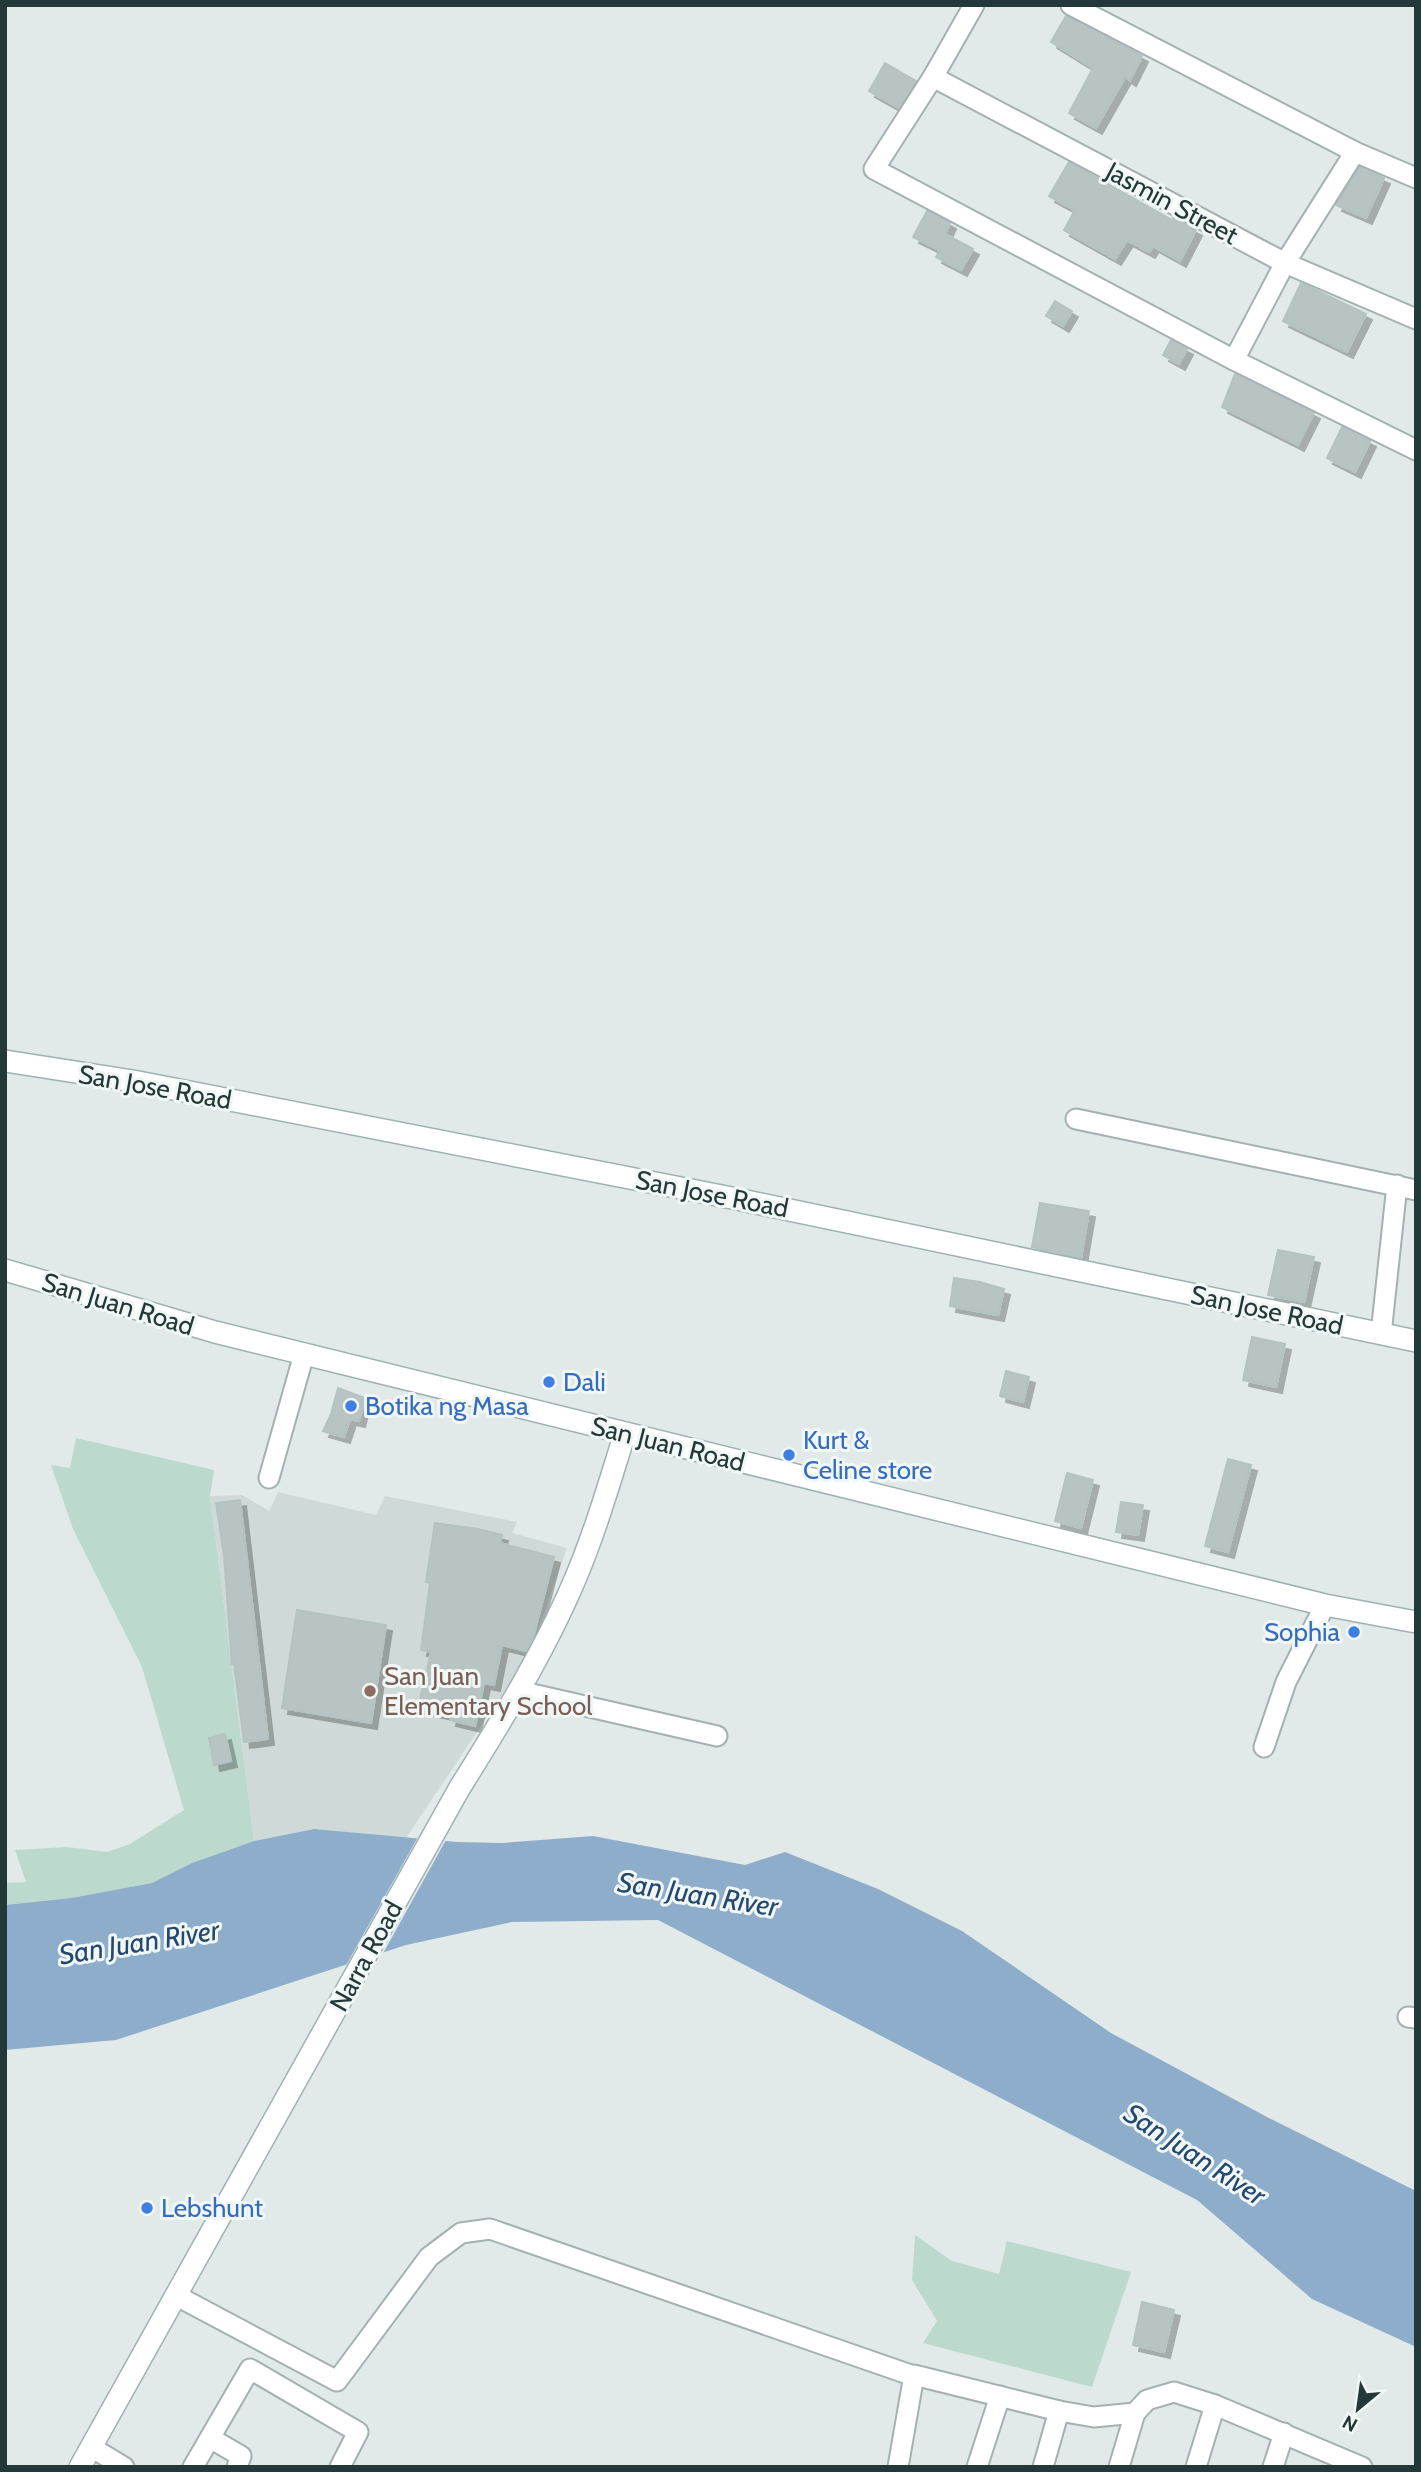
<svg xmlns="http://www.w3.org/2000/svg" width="1421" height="2472" font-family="Cabin,sans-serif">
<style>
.built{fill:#cfdad8}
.green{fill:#bcd9cd}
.water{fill:#8eadca}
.pier{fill:#e1eae9}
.building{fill:#b7c4c3;stroke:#b4c3c2;stroke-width:2;filter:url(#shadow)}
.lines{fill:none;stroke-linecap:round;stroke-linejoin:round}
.street-casing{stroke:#a4b1b1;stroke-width:23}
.secondary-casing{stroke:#9eb2b1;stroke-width:24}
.street{stroke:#fff;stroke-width:19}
.secondary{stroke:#fff;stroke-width:21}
.shop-dot{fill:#3f7fe0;stroke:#f1f7f6;stroke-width:2.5}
.education-dot{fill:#8d6e63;stroke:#f1f7f6;stroke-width:2.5}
.labels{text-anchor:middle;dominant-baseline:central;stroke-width:6;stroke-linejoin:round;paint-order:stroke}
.street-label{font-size:26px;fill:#233839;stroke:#f1f7f6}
.shop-label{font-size:26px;fill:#366cbe;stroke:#f1f7f6;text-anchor:start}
.education-label{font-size:26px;fill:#785e54;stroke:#f1f7f6;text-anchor:start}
.water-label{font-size:28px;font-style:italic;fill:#24496e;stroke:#f1f7f6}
</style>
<defs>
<filter id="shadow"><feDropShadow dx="6" dy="6" stdDeviation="0" flood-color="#0004"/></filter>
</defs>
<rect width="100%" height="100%" fill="#e1eae9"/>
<polygon class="built" points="278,1492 376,1515 385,1496 517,1522 512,1533 567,1548 530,1653 406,1838 314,1829 254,1841 210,1496 242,1495 269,1511"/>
<g class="green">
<polygon points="76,1438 214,1470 210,1496 254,1841 192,1863 152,1883 71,1898 5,1905 5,1883 26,1882 15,1850 67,1847 107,1852 130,1844 184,1810 142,1667 73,1529 51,1465 70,1468"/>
<polygon points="915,2235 952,2261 999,2274 1007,2241 1131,2272 1092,2387 923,2343 937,2321 912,2280"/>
</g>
<polygon class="water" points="314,1829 457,1842 503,1843 593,1836 745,1865 785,1852 878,1889 962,1931 1111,2033 1267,2117 1416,2191 1416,2347 1312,2299 1197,2200 658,1920 512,1922 406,1945 116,2040 5,2050 5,1905 71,1898 152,1883 192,1863 254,1841"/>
<polygon class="pier" points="419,1835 447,1838 381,1957 344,1969"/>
<g class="building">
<polygon points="1066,16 1142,56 1130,80 1125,77 1096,128 1069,113 1093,68 1051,42"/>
<polygon points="885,63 916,81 899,108 869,91"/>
<polygon points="1069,162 1172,220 1173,218 1196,230 1180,261 1153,246 1149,252 1127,240 1115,259 1064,230 1075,210 1049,196"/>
<polygon points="1360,167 1384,178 1366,218 1336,205"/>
<polygon points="927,211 950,223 945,234 973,249 961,270 936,257 940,250 913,237"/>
<polygon points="1301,283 1366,314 1347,352 1283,321"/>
<polygon points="1055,301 1072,311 1063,326 1046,316"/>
<polygon points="1171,340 1187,349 1179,364 1163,355"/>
<polygon points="1235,374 1314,413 1298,445 1222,407"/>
<polygon points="1342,427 1370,441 1355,472 1327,458"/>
<polygon points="1040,1203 1089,1211 1081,1258 1032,1247"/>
<polygon points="1278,1250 1314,1257 1304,1302 1268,1295"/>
<polygon points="954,1278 980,1282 1004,1289 998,1315 950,1306"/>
<polygon points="1252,1337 1285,1344 1276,1387 1243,1380"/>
<polygon points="1006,1371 1029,1377 1023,1402 1000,1396"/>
<polygon points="338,1388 365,1398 359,1421 350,1419 344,1437 323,1431 331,1414"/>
<polygon points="1228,1459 1251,1465 1228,1552 1205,1546"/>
<polygon points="1067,1473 1093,1480 1081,1528 1055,1521"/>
<polygon points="240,1500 268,1739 244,1742 234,1663 232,1664 224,1555 216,1503"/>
<polygon points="1121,1502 1143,1505 1138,1535 1116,1532"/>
<polygon points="435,1523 478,1529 502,1535 500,1543 554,1557 533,1638 526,1651 502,1645 494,1685 484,1683 475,1726 450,1720 451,1715 418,1708 431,1652 421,1650 430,1583 426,1582"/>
<polygon points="297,1610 386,1625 371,1723 282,1708"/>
<polygon points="225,1734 231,1761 214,1765 209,1738"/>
<polygon points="1142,2302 1174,2310 1164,2352 1133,2345"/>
</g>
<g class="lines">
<g class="street-casing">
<g id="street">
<polyline points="974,5 933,77 874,169 1234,360 1416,450"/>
<polyline points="1071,5 1355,152 1416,178"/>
<polyline points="933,77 1285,263 1416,319"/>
<polyline points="1234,360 1285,263 1355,152"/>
<polyline points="1076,1119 1416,1190"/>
<polyline points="1381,1334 1397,1185"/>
<polyline points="269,1478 304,1354"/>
<polyline points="519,1691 717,1736"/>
<polyline points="1264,1747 1286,1682 1325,1605"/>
<polyline points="1408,2017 1416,2018"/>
<polyline points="177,2296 337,2381 429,2257 461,2233 490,2229 908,2374"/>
<polyline points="210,2438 241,2456 237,2467"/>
<polyline points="91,2447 124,2467"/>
<polyline points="193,2467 250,2369 358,2432 340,2467"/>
<polyline points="898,2467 914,2375 1059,2411 1094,2417 1135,2413 1147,2400 1174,2392 1215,2405 1362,2467"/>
<polyline points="977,2467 1000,2396"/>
<polyline points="1043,2467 1059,2411"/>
<polyline points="1119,2467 1135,2413"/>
<polyline points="1196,2467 1215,2405"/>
<polyline points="1273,2467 1284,2433"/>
</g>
</g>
<g class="secondary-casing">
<g id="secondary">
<polyline points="5,1061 133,1081 732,1198 1416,1341"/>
<polyline points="5,1270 215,1332 1325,1605 1416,1622"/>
<path d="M80,2467L459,1789C500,1723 542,1656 573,1584C594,1536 609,1484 625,1433"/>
</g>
</g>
<use href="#street" class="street"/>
<use href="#secondary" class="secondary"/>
</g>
<g class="shop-dot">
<circle cx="549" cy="1382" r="7"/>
<circle cx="351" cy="1406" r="7"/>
<circle cx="789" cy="1455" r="7"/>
<circle cx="1354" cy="1632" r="7"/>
<circle cx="147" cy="2208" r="7"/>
</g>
<circle class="education-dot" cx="370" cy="1691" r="7"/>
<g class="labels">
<g class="street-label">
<text transform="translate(1172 203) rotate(28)">Jasmin Street</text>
<text transform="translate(155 1087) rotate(10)">San Jose Road</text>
<text transform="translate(712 1194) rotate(11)">San Jose Road</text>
<text transform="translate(118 1304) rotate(17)">San Juan Road</text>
<text transform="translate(1267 1310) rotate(12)">San Jose Road</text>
<text transform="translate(668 1444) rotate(14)">San Juan Road</text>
<text transform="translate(366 1956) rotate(-61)">Narra Road</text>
</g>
<g class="shop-label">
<text x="563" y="1382">Dali</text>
<text x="365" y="1406">Botika ng Masa</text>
<text x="803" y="1440">Kurt &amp;<tspan x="803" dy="30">Celine store</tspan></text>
<text x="1340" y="1632" text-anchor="end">Sophia</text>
<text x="161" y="2208">Lebshunt</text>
</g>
<g class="education-label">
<text x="384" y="1676">San Juan<tspan x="384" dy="30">Elementary School</tspan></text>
</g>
<g class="water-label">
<text transform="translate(698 1894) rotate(9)">San Juan River</text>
<text transform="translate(139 1942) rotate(-9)">San Juan River</text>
<text transform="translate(1195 2154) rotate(33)">San Juan River</text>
</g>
</g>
<rect width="1421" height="2472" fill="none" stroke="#233839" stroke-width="14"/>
<g transform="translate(1358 2409) rotate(209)" stroke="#f1f7f6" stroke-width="5" paint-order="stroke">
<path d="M0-5L12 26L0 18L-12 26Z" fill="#233839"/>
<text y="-10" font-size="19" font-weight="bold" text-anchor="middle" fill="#233839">N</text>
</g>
</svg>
